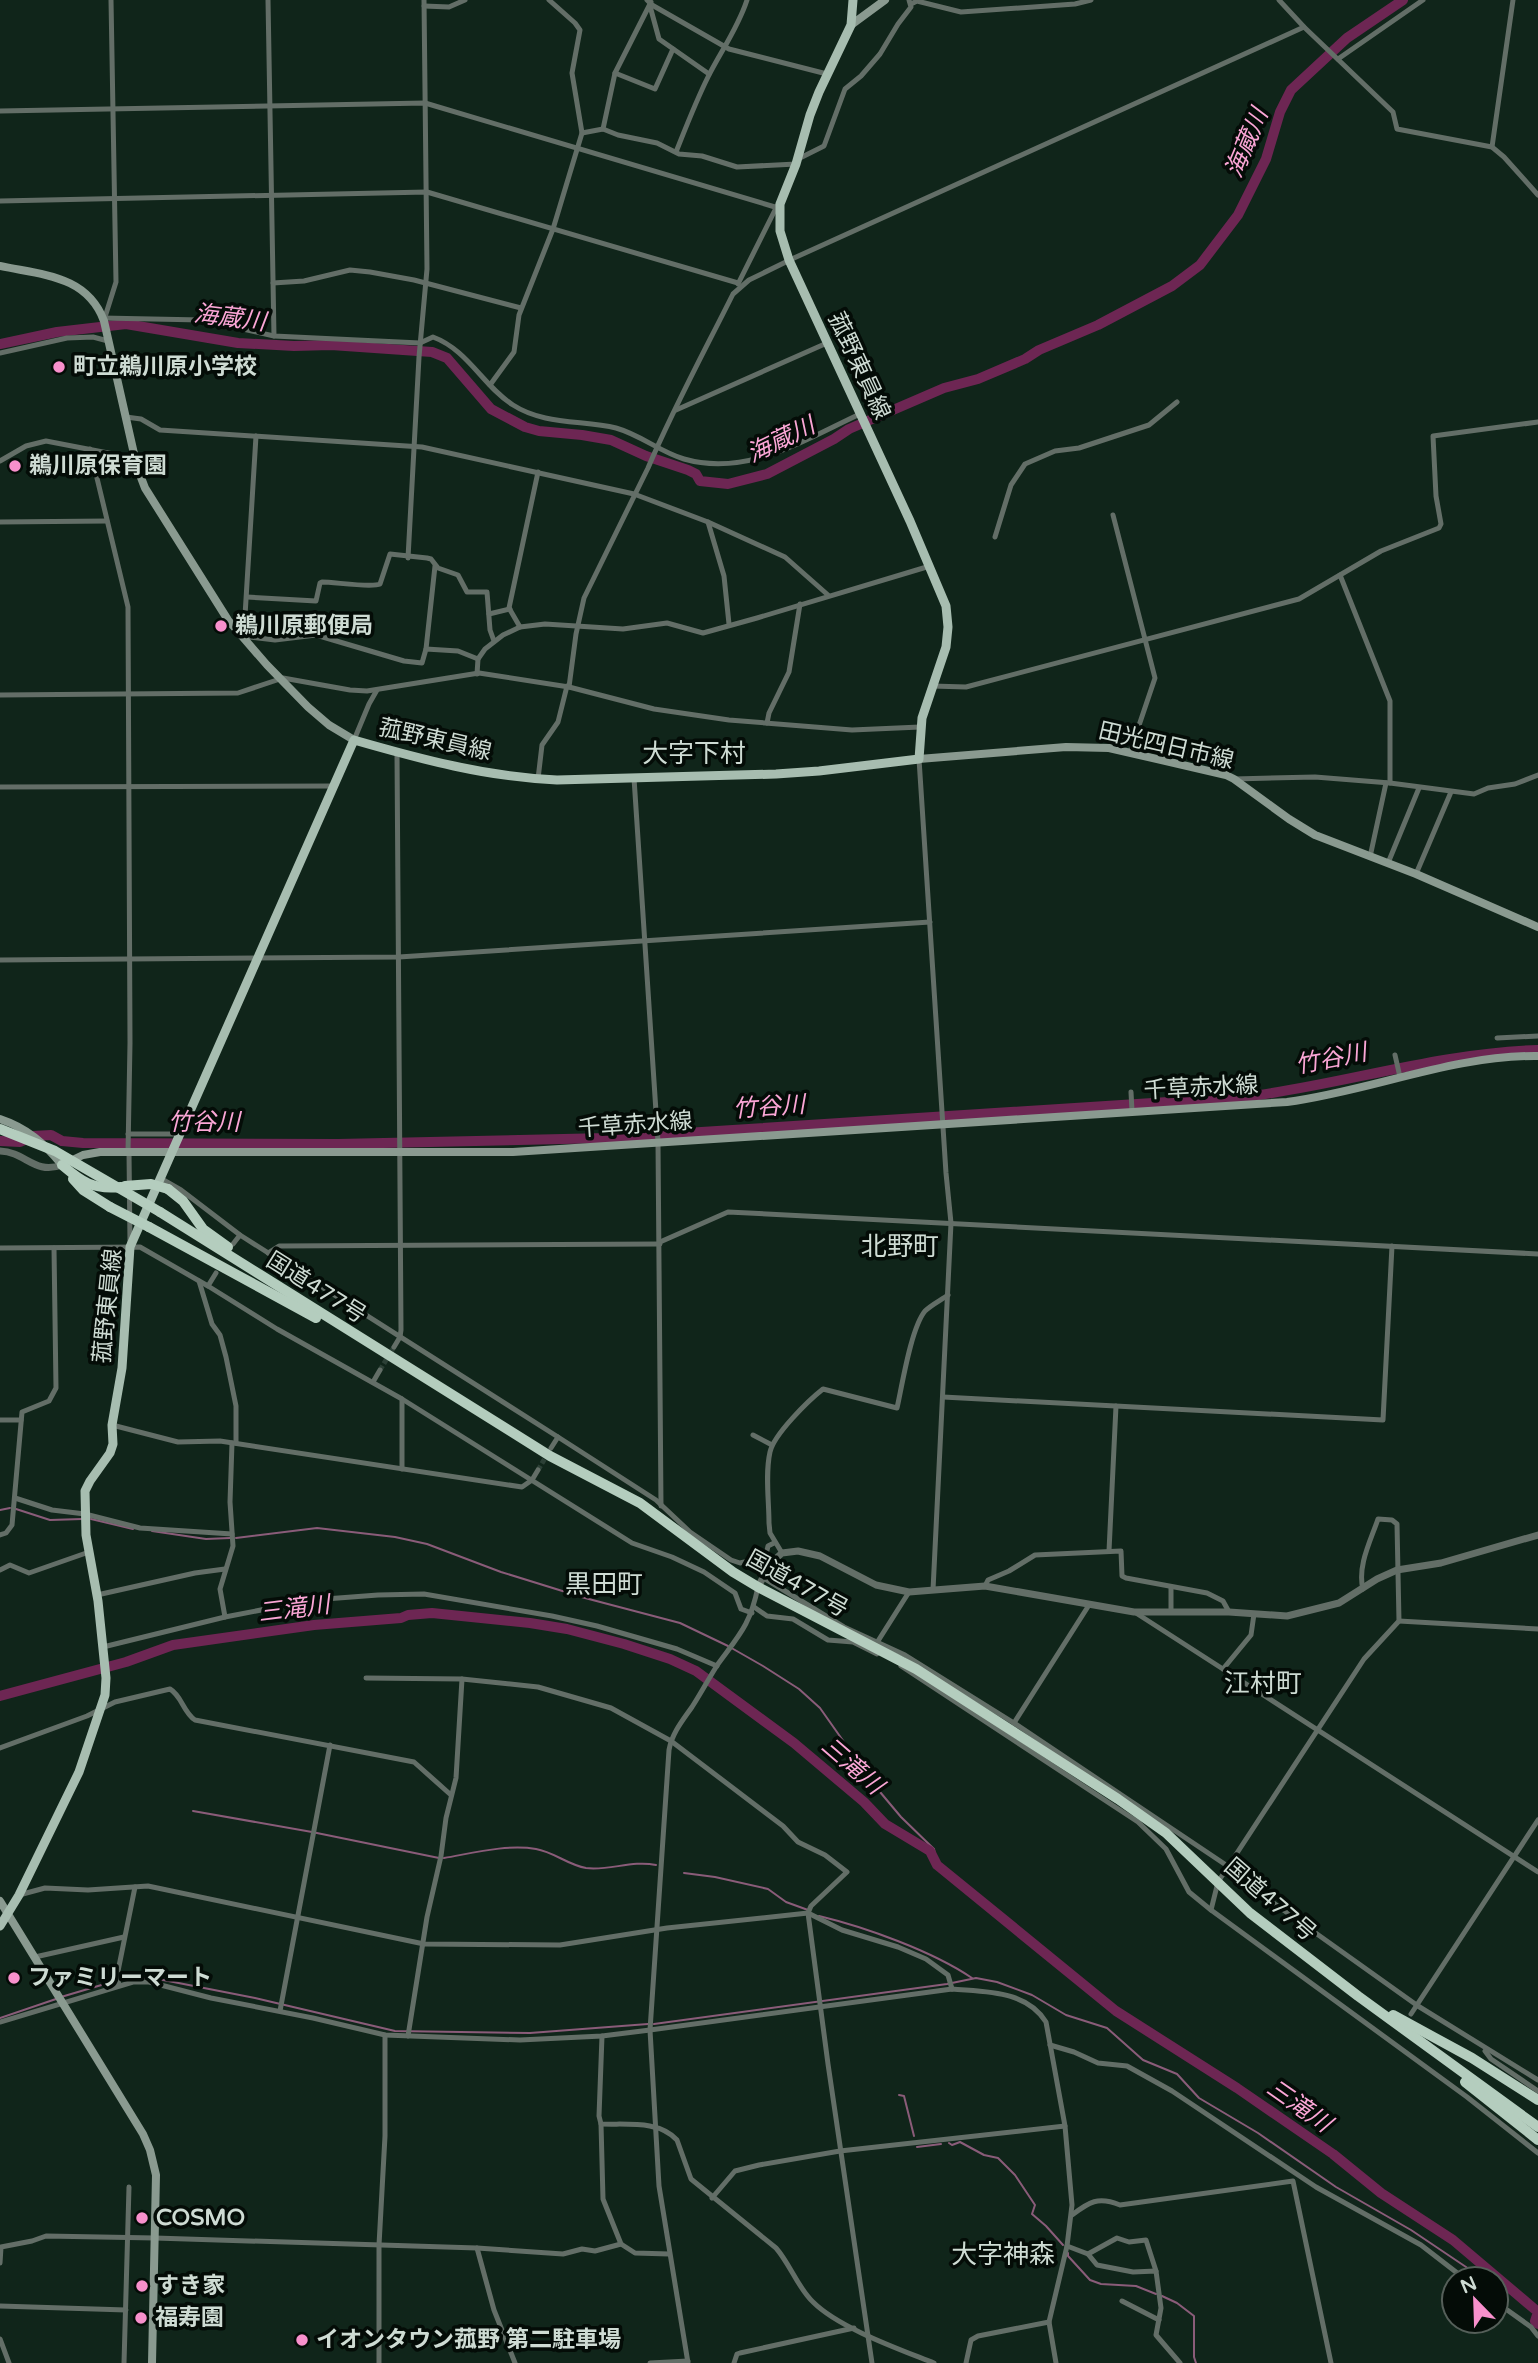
<svg xmlns="http://www.w3.org/2000/svg" width="1538" height="2363" font-family="'Varela Round','Noto Sans JP',sans-serif">
<style>
.lines{fill:none;stroke-linecap:round;stroke-linejoin:round}
.stream{stroke:#8a5c79;stroke-width:2}
.river{stroke:#6d2653;stroke-width:10}
.minor-tunnel{stroke:#2c4036;stroke-width:5;stroke-dasharray:5 2.5;stroke-linecap:butt}
.minor{stroke:#636e67;stroke-width:5}
.tertiary{stroke:#636e67;stroke-width:7}
.secondary{stroke:#8a9a90;stroke-width:8}
.primary{stroke:#a7bdb0;stroke-width:9}
.trunk{stroke:#b4cdbe;stroke-width:10}
.trunk-bridge{stroke:#b4cdbe;stroke-width:10}
.poi-dot{fill:#f890cc;stroke:#040c07;stroke-width:2.5}
.labels{text-anchor:middle;dominant-baseline:central;stroke-width:7;stroke-linejoin:round;paint-order:stroke}
.street-label{font-size:23px;fill:#cedbd3;stroke:#040c07}
.poi-label{font-size:23px;font-weight:bold;fill:#cedbd3;stroke:#040c07;text-anchor:start}
.water-label{font-size:24px;font-style:italic;fill:#fba6d6;stroke:#040c07}
.quarter-label{font-size:26px;fill:#cedbd3;stroke:#040c07}
</style>
<rect width="100%" height="100%" fill="#10251a"/>
<g class="lines">
<g class="stream">
<polyline points="16,1509 50,1520 82,1519"/>
<polyline points="0,1510 10,1508"/>
<polyline points="91,1519 133,1529"/>
<polyline points="152,1531 206,1539 230,1538"/>
<polyline points="236,1538 317,1528 395,1537 427,1544 501,1572 585,1598 680,1623 728,1646 763,1666 799,1689 820,1708 875,1786 901,1817 934,1849 937,1865"/>
<polyline points="854,1770 865,1781 874,1786"/>
<polyline points="193,1811 312,1832 439,1858"/>
<path d="M444,1858C473,1853 507,1844 536,1849C554,1852 568,1865 586,1868C609,1871 632,1860 656,1865"/>
<polyline points="684,1873 715,1877 768,1889 786,1902 808,1910"/>
<path d="M819,1916C865,1927 932,1951 972,1978"/>
<polyline points="61,1997 125,1978 153,1978 255,1998 395,2031 530,2033 648,2024"/>
<polyline points="0,2018 56,1999"/>
<polyline points="654,2024 947,1984 976,1978 997,1982 1032,1995 1066,2015 1107,2028 1143,2060 1177,2074 1199,2098 1258,2133 1336,2187 1411,2230 1469,2269 1485,2276 1493,2273"/>
<polyline points="899,2095 904,2096 914,2136"/>
<polyline points="949,2143 952,2145 960,2142 984,2155 998,2158 1015,2175 1035,2205 1032,2214 1046,2226 1063,2245"/>
<polyline points="917,2147 941,2144"/>
<polyline points="1068,2253 1068,2256 1090,2280 1101,2284 1136,2286 1156,2294"/>
<polyline points="1162,2296 1177,2303 1194,2316 1194,2357 1196,2363"/>
</g>
<g class="river">
<polyline points="0,344 57,332 126,324 238,343 294,346 331,345 432,352 447,358 491,409 525,427 539,431 582,435 611,440 646,456 688,470 696,474 700,481 728,484 767,474 834,439 849,429 944,388 978,379 1025,359 1039,350 1098,325 1172,286 1200,265 1238,215 1266,159 1280,112 1291,90 1347,38 1403,0"/>
<path d="M0,1141L20,1142L33,1136L51,1135L62,1141L83,1143L338,1144L607,1138L1246,1097C1344,1084 1439,1053 1538,1050"/>
<polyline points="0,1696 126,1662 173,1645 314,1625 401,1618 408,1615 432,1613 530,1623 567,1629 624,1644 670,1659 696,1671 794,1743 864,1802 885,1824 930,1851 937,1865 1116,2011 1237,2088 1333,2154 1381,2193 1453,2240 1538,2312 1535,2321 1538,2324"/>
</g>
<g class="minor-tunnel">
<polyline points="380,1370 394,1347"/>
<polyline points="538,1470 547,1455"/>
</g>
<g class="minor">
<polyline points="268,0 274,336"/>
<polyline points="647,0 652,5 729,49 827,74"/>
<polyline points="1279,0 1304,27 1393,112 1397,129 1492,147 1504,157 1538,195"/>
<polyline points="911,4 917,1 961,12 1075,4 1091,0"/>
<polyline points="424,6 449,7 465,0"/>
<polyline points="650,6 659,39 709,74"/>
<polyline points="1338,59 1423,0"/>
<polyline points="615,73 655,89 673,49"/>
<polyline points="0,111 425,103 775,207"/>
<polyline points="603,129 615,73 651,2"/>
<polyline points="582,133 603,129 618,135 657,143 679,154 702,156 737,167 796,164"/>
<polyline points="1492,147 1513,0"/>
<path d="M676,152C686,127 696,101 708,77C721,51 738,28 747,0"/>
<polyline points="798,159 824,146 845,89 861,76 880,54 898,24 911,7 909,0"/>
<polyline points="0,201 427,192 738,283"/>
<polyline points="273,283 304,281 350,270 370,272 414,280 521,308"/>
<polyline points="738,284 777,206"/>
<polyline points="105,317 116,282 111,0"/>
<path d="M102,318L202,320L274,336L420,343L433,337C468,350 483,386 513,405C544,425 582,420 616,428C641,435 660,452 684,459C747,477 804,440 860,414"/>
<polyline points="0,353 67,338 93,337 108,341"/>
<polyline points="490,385 514,352 519,315 553,229 582,133 572,73 580,30 575,23 549,0"/>
<polyline points="676,410 827,343"/>
<polyline points="126,417 141,419 160,430 422,447 634,494 708,522 785,557 828,595"/>
<polyline points="90,449 128,607 130,1043 128,1152"/>
<polyline points="0,461 26,446 46,441 134,458"/>
<polyline points="1113,515 1155,678 1130,752"/>
<polyline points="0,522 107,521"/>
<polyline points="708,522 724,576 729,624"/>
<polyline points="995,537 1011,485 1025,464 1055,451 1079,448 1149,425 1177,402"/>
<polyline points="408,558 419,357 427,269 424,0"/>
<polyline points="1340,575 1390,701 1390,783"/>
<path d="M247,597L316,601L320,583L322,582C334,582 372,588 380,584L390,554L427,558L431,559L438,568L458,575L467,592H487L490,630L494,641"/>
<polyline points="489,614 510,609"/>
<polyline points="520,627 509,608 538,472"/>
<polyline points="242,636 244,632 256,436"/>
<polyline points="245,639 249,637 275,640 316,635 404,661 422,663 426,649 458,651 478,659"/>
<polyline points="426,649 435,566"/>
<polyline points="477,674 478,659 485,649 503,635 520,627 545,624 623,629 667,623 703,633 757,618 930,566"/>
<polyline points="932,686 966,687 1299,599 1381,551 1439,528 1441,524 1436,496 1433,436 1538,422"/>
<path d="M569,687L576,634L584,598L648,468C673,409 704,352 733,294L749,280L794,258L1304,27"/>
<polyline points="0,695 238,693 283,678 350,690 367,691 479,673 569,687 654,709 729,720 852,730 920,727"/>
<polyline points="767,723 769,713 789,672 800,604"/>
<polyline points="354,740 369,704 377,690"/>
<polyline points="919,759 946,1173 951,1223 933,1590"/>
<polyline points="634,778 658,1142 661,1506"/>
<polyline points="538,779 542,745 558,722 567,686"/>
<polyline points="1234,779 1315,777 1390,783 1474,794 1488,788 1515,784 1538,775"/>
<polyline points="0,787 334,786"/>
<polyline points="1370,857 1386,783"/>
<polyline points="1388,863 1419,788"/>
<polyline points="1416,874 1451,792"/>
<polyline points="0,960 399,957 930,922"/>
<polyline points="1497,1038 1538,1036"/>
<polyline points="1395,1055 1400,1077"/>
<polyline points="1131,1092 1132,1111"/>
<polyline points="128,1134 181,1134"/>
<polyline points="129,1152 130,1244"/>
<polyline points="160,1178 181,1190 240,1235"/>
<polyline points="660,1242 728,1212 1538,1254"/>
<polyline points="233,1244 240,1235 558,1437"/>
<polyline points="0,1248 140,1247 208,1286 216,1273"/>
<polyline points="268,1253 279,1246 660,1244"/>
<polyline points="199,1281 212,1324 220,1335 226,1357 236,1406 236,1443"/>
<polyline points="208,1286 277,1329 402,1399 402,1469"/>
<polyline points="394,1347 400,1337 401,1330 397,753"/>
<polyline points="373,1382 380,1370"/>
<polyline points="943,1397 1383,1420 1392,1246"/>
<polyline points="402,1399 632,1543 672,1557 704,1572 735,1593 741,1609 752,1613"/>
<polyline points="0,1420 21,1420"/>
<polyline points="112,1425 178,1442 220,1441 522,1487 532,1480 538,1470"/>
<polyline points="753,1435 772,1445"/>
<polyline points="551,1448 558,1437 656,1500 690,1532 731,1560 740,1563 762,1558 766,1555 768,1546 774,1543"/>
<polyline points="15,1498 52,1510 85,1514 140,1528 232,1534"/>
<polyline points="0,1535 6,1533 12,1525 22,1412 49,1401 56,1388 54,1248"/>
<polyline points="1109,1551 1116,1406"/>
<path d="M782,1553L770,1533L769,1523C769,1501 765,1474 770,1452C774,1434 809,1400 823,1389L897,1408C902,1386 911,1328 925,1311C931,1305 941,1300 948,1295"/>
<polyline points="0,1570 10,1565 29,1573 89,1552"/>
<polyline points="762,1577 844,1627 905,1655 1014,1723 1229,1867 1240,1875 1244,1882 1418,2006 1538,2080"/>
<polyline points="985,1586 988,1580 1009,1571 1035,1555 1121,1551 1122,1576 1126,1578 1207,1593 1223,1601 1229,1612"/>
<polyline points="1171,1587 1171,1612"/>
<path d="M1363,1589C1357,1566 1371,1540 1378,1519L1392,1520L1397,1524L1399,1621L1364,1659L1218,1882L1211,1910L1467,2097L1538,2153"/>
<polyline points="97,1595 195,1573 225,1569"/>
<polyline points="754,1607 767,1616 793,1619 828,1640 853,1642 877,1654"/>
<polyline points="1136,1613 1538,1872"/>
<polyline points="225,1617 220,1589 233,1546 230,1502 232,1443"/>
<polyline points="1399,1621 1538,1629"/>
<polyline points="878,1641 909,1592"/>
<polyline points="103,1647 225,1617 312,1600 378,1595 424,1594 552,1616 597,1626 677,1649 717,1666"/>
<polyline points="901,1666 1138,1822 1166,1849 1189,1892 1211,1910"/>
<polyline points="1223,1669 1251,1635 1254,1614"/>
<polyline points="366,1678 462,1679 538,1687 611,1708 671,1741 783,1826 798,1842 825,1855 847,1872 811,1906 808,1913 828,2064 872,2363"/>
<polyline points="1014,1723 1089,1605"/>
<path d="M0,1748L87,1716L115,1702L170,1689C182,1696 183,1712 195,1720L414,1762L451,1795"/>
<polyline points="19,1895 45,1888 88,1890 148,1886 424,1944 560,1945 667,1928 808,1913 842,1930 898,1947 926,1959 948,1975 952,1989"/>
<polyline points="35,1957 124,1937"/>
<polyline points="119,1985 117,1976 135,1887"/>
<polyline points="280,2011 330,1745"/>
<polyline points="1411,2014 1538,1820"/>
<path d="M0,2022L133,1982H149L211,1998L313,2018L385,2035L520,2040L602,2036L650,2030L952,1989C985,1992 1026,1990 1046,2022L1065,2126L1072,2205L1067,2246L1049,2322L1056,2363"/>
<polyline points="408,2036 427,1917 441,1856 446,1818 456,1778 462,1679"/>
<path d="M602,2036L599,2116L601,2124C627,2125 659,2120 677,2140L691,2179L776,2248C790,2264 798,2288 813,2302C839,2328 899,2349 934,2363"/>
<polyline points="1050,2045 1074,2052 1098,2063 1127,2066 1172,2091 1316,2187 1421,2245 1465,2279"/>
<polyline points="1485,2051 1491,2059 1538,2091"/>
<polyline points="601,2124 603,2199 621,2244"/>
<polyline points="712,2198 735,2171 759,2165 840,2151 1065,2126"/>
<path d="M1072,2215C1089,2202 1098,2196 1120,2205L1293,2181L1331,2363"/>
<polyline points="155,2238 477,2248 563,2254 582,2249 595,2251 621,2244 635,2253 669,2254"/>
<polyline points="1067,2246 1088,2254 1097,2265 1133,2272 1156,2271 1161,2308 1156,2335 1180,2363"/>
<polyline points="477,2248 494,2310 515,2363"/>
<polyline points="1088,2254 1117,2238 1129,2242 1146,2240 1156,2271"/>
<polyline points="0,2263 1,2247 32,2241 46,2236 155,2238"/>
<polyline points="1122,2301 1159,2320"/>
<polyline points="1496,2302 1531,2327 1538,2336"/>
<polyline points="0,2306 126,2310"/>
<polyline points="0,2339 9,2363"/>
<polyline points="124,2363 129,2187"/>
<polyline points="379,2363 379,2245 385,2136 385,2035"/>
<polyline points="650,2363 688,2361"/>
<path d="M688,2363L659,2186L650,2030L669,1750C672,1733 683,1720 692,1707C701,1693 709,1678 718,1664C740,1634 750,1625 758,1587"/>
<polyline points="734,2363 737,2354 740,2353 854,2328"/>
<polyline points="966,2363 971,2340 978,2336 1049,2322"/>
</g>
<g class="tertiary">
<path d="M0,1151C26,1152 34,1175 62,1165"/>
<polyline points="758,1587 770,1564 782,1553 798,1551 820,1556 876,1585 909,1592 985,1586 1134,1612 1229,1612 1287,1616 1339,1603 1377,1579 1397,1570 1441,1563 1538,1535"/>
</g>
<g class="secondary">
<polyline points="851,25 885,0"/>
<path d="M0,266C42,275 87,275 104,321L137,467L145,488L228,620L267,665L308,707L329,725L354,740"/>
<polyline points="919,759 1066,747 1109,748 1226,775 1234,779 1289,819 1315,835 1416,874 1538,927"/>
<path d="M0,1119C27,1128 44,1143 62,1165L83,1155L100,1152H513L1287,1102C1371,1091 1452,1055 1538,1056"/>
<polyline points="0,1901 143,2134 150,2150 156,2175 152,2363"/>
</g>
<path class="primary" d="M0,1926L19,1895L79,1772L105,1695L106,1678L98,1601L86,1535L85,1491L90,1481L110,1453L113,1444L112,1425L122,1368L130,1247L354,740C420,759 487,777 557,780L776,774L819,771L919,759L922,718L946,647L948,627L946,606L910,521L789,260L780,231V204L796,164L810,115L819,92L851,25L853,0"/>
<g class="trunk">
<path d="M62,1165C82,1182 93,1190 121,1187"/>
<polyline points="73,1179 83,1190 110,1207"/>
<polyline points="168,1189 183,1201 203,1229 228,1247"/>
<polyline points="160,1212 550,1456 640,1503 733,1572 758,1587 916,1669 1118,1799 1166,1833 1250,1913 1358,1996 1538,2127"/>
<polyline points="149,1227 316,1318"/>
<polyline points="1393,2015 1472,2058 1538,2100"/>
<polyline points="1465,2082 1538,2140"/>
</g>
<g class="trunk-bridge">
<polyline points="0,1129 55,1151 160,1212"/>
<polyline points="125,1186 151,1184 168,1189"/>
<polyline points="110,1207 149,1227"/>
</g>
</g>
<g class="poi-dot">
<circle cx="59" cy="367" r="7"/>
<circle cx="15" cy="466" r="7"/>
<circle cx="221" cy="626" r="7"/>
<circle cx="14" cy="1978" r="7"/>
<circle cx="142" cy="2218" r="7"/>
<circle cx="142" cy="2286" r="7"/>
<circle cx="141" cy="2318" r="7"/>
<circle cx="302" cy="2340" r="7"/>
</g>
<g class="labels">
<g class="street-label">
<text transform="translate(859 366) rotate(65)">菰野東員線</text>
<text transform="translate(435 740) rotate(13)">菰野東員線</text>
<text transform="translate(1166 746) rotate(13)">田光四日市線</text>
<text transform="translate(1201 1088) rotate(-3)">千草赤水線</text>
<text transform="translate(635 1125) rotate(-4)">千草赤水線</text>
<text transform="translate(316 1288) rotate(32)">国道477号</text>
<text transform="translate(108 1306) rotate(-84)">菰野東員線</text>
<text transform="translate(797 1584) rotate(29)">国道477号</text>
<text transform="translate(1270 1900) rotate(41)">国道477号</text>
</g>
<g class="poi-label">
<text x="73" y="367">町立鵜川原小学校</text>
<text x="29" y="466">鵜川原保育園</text>
<text x="235" y="626">鵜川原郵便局</text>
<text x="28" y="1978">ファミリーマート</text>
<text x="156" y="2218">COSMO</text>
<text x="156" y="2286">すき家</text>
<text x="155" y="2318">福寿園</text>
<text x="316" y="2340">イオンタウン菰野 第二駐車場</text>
</g>
<g class="water-label">
<text transform="translate(1247 143) rotate(-67)">海蔵川</text>
<text transform="translate(230 318) rotate(7)">海蔵川</text>
<text transform="translate(781 440) rotate(-26)">海蔵川</text>
<text transform="translate(1331 1059) rotate(-11)">竹谷川</text>
<text transform="translate(769 1107) rotate(-4)">竹谷川</text>
<text x="204" y="1122">竹谷川</text>
<text transform="translate(294 1609) rotate(-7)">三滝川</text>
<text transform="translate(852 1766) rotate(41)">三滝川</text>
<text transform="translate(1299 2106) rotate(35)">三滝川</text>
</g>
<g class="quarter-label">
<text x="694" y="753">大字下村</text>
<text x="900" y="1246">北野町</text>
<text x="604" y="1584">黒田町</text>
<text x="1263" y="1683">江村町</text>
<text x="1003" y="2254">大字神森</text>
</g>
</g>
<g transform="translate(1475 2300) rotate(337)"><circle r="33" fill="#040c07" stroke="#555f59" stroke-width="2"/>
<path d="M0-5L12 26L0 18L-12 26Z" fill="#f890cc"/>
<text y="-10" font-size="19" font-weight="bold" text-anchor="middle" fill="#cedbd3">N</text>
</g>
</svg>
